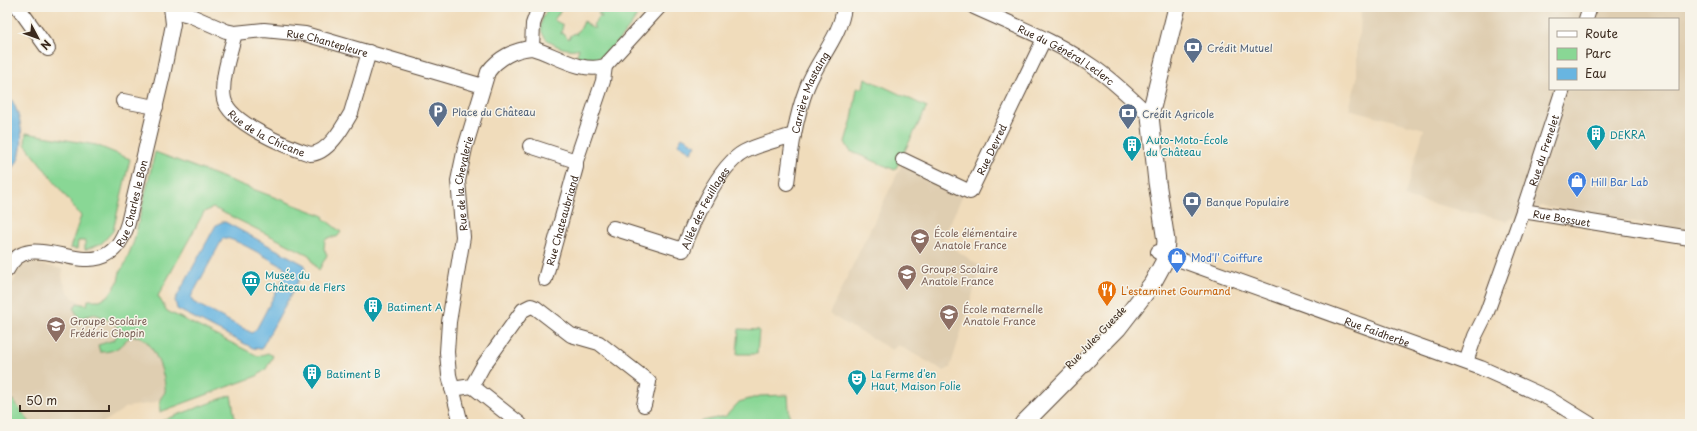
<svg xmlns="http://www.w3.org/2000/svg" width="1697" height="431" font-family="'Playpen Sans',sans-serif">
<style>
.built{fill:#dfceb1;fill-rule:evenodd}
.green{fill:#89d795;stroke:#62805a}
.water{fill:#68b5e1;stroke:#527080;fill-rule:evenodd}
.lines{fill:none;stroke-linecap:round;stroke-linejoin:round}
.minor-casing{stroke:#564536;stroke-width:16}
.tertiary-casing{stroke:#564536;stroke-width:19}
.minor{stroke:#fff;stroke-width:14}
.tertiary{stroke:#fff;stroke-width:17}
.labels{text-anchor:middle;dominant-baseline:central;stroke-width:3;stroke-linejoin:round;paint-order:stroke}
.street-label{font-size:10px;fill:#3b2a1e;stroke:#f7f3e8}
.service-label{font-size:10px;fill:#4e5e75;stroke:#f7f3e8;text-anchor:start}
.culture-label{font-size:10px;fill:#0d838f;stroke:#f7f3e8;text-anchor:start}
.shop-label{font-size:10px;fill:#366cbe;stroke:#f7f3e8;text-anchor:start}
.education-label{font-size:10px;fill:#785e54;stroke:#f7f3e8;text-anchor:start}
.food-label{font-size:10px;fill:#c56008;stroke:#f7f3e8;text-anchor:start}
</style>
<rect width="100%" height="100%" fill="#f7f3e8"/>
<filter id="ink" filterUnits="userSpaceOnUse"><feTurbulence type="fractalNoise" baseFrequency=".025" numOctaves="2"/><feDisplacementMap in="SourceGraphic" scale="8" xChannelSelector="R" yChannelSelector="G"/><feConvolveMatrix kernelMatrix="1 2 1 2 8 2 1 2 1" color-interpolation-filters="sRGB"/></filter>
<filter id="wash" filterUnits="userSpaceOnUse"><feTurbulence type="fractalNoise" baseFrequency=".012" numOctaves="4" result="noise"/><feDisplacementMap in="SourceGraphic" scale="16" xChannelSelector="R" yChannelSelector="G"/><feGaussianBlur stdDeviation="0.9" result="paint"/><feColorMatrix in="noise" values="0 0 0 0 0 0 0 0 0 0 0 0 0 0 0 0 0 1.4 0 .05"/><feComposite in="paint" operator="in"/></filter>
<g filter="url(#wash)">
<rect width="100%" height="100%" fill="#f0dcbb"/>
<g class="built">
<path d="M1361,7H1690V231L1542,206L1506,221L1404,197L1424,129L1349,109L1357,79V42L1360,33ZM1550,19H1678V89H1550Z"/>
<polygon points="902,164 964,193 942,240 981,267 950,368 944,371 898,345 892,350 829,314"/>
<polygon points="29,262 63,269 62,277 66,289 73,298 81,302 77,304 88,317 95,314 115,322 117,326 118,334 111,351 119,347 128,338 135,336 144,339 153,348 163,376 165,392 160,399 154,403 127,407 101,424 7,424 7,295 19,269"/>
</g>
<g class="green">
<path d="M548,7H563L554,20L563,25L561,34L563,33L569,39L570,36L575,33L577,35L576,33L580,28H581L584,21L592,28H595L593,25L599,17H602L601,15L598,14L602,7H638C638,11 637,16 635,19C630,28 607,55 598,58C591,61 582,60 577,55L579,48C567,53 542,43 541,28C540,21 545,14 548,7Z"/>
<polygon points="865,78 927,107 895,170 850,151 845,142 852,119 857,88 863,88"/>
<polygon points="26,133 96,145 130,159 113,231 102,243 85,250 85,241 78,241 77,249 70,248 81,216 25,144"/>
<path d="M155,152L324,216L323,218L341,232L337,237H330L325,240L324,249L327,255L319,270L316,267L309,255L218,210L213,208L204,212L158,296L167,311L258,356L268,353L273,356L266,369L257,376L160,412C160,408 159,403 160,400C161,397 164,394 165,392C167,378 152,335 135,336C128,336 125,342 120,346C114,351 107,352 100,352L98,345L114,340L118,334L117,326L114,322L95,314L79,318L74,309L77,303L87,305L88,300H100L109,295L118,282L120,271L124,266L134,241Z"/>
<polygon points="739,329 759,330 757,354 737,354"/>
<polygon points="231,395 236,424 153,424 156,423"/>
<polygon points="788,395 790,424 698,424 703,421 726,416 739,402 760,396"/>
<polygon points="13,400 31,424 7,424 7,404"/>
</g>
<g class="water">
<path d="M7,93C23,112 30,158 7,174Z"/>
<polygon points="682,137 696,145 691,152 678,144"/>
<path d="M222,222H225L305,265V269L261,349L253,348L177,309L175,300L216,225ZM223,238C234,237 272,261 284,267L287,271L257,328L252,333L193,302L191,297Z"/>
</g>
</g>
<g filter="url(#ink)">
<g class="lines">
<g class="minor-casing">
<g id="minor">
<polyline points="18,7 48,49"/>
<path id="s1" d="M974,7C1013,25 1056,41 1092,66C1113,80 1132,99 1150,116"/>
<path id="s2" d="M172,11L189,15L226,31L235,33L264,30L305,34L483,86"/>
<polyline points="1586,19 1590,7"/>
<path id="s3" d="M235,33C231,50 220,81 224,99C229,123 288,147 310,154C328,154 343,127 351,113L369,52"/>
<polyline points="532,48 533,24 539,7"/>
<polyline points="123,101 156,107"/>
<polyline points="530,146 576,161 603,81 605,66"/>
<path id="s4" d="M903,160L970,192L1044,39"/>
<path id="s5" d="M787,183C791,151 795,118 807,87C817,60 841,36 844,7"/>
<path id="s6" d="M1523,211L1563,89"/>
<path id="s7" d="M613,228L683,250C693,223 718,166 744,152C759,144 778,140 794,135"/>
<path id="s8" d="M1158,252L1481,368L1548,398L1590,424"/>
<path id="s9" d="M7,270C32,217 104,303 128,223L163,75L173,24L171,7"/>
<path id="s10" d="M545,279L576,167V161"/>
<path id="s11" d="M1466,362L1475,336L1487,312L1523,211L1690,238"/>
<polyline points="472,386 520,424"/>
<polyline points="452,389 472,386 483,366 523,310 531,306 536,308 571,335 599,343 649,382 644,405"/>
<path id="s12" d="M461,424L449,375L447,352L449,322L463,237L458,181L465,148L488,72C498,58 515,49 532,48C554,54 581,74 605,66L659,7"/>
</g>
</g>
<g class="tertiary-casing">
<polyline id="tertiary" points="1023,424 1118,328 1152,284 1164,262 1166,241 1157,182 1150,116 1177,7"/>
</g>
<use href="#minor" class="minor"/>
<use href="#tertiary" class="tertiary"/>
</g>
</g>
<defs>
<g id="bank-pin" transform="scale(1)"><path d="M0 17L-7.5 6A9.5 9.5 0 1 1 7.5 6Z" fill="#5c6f8a" stroke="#f7f3e8"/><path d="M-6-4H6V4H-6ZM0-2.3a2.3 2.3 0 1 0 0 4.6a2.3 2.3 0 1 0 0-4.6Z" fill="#fff"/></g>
<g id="parking-pin" transform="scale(1)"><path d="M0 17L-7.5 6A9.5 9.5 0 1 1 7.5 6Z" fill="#5c6f8a" stroke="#f7f3e8"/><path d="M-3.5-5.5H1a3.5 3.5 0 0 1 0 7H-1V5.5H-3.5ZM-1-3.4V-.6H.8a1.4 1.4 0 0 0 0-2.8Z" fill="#fff"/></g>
<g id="building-pin" transform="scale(1)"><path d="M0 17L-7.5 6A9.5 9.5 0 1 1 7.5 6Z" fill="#0f9aa8" stroke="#f7f3e8"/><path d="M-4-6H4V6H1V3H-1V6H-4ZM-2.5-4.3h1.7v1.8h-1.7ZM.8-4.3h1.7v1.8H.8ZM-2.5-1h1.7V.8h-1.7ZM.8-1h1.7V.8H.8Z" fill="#fff"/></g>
<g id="shop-pin" transform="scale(1)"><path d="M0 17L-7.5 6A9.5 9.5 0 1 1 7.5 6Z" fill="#3f7fe0" stroke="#f7f3e8"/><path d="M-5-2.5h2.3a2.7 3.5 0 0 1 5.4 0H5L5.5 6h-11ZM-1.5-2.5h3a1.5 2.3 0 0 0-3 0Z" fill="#fff"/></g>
<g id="school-pin" transform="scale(1)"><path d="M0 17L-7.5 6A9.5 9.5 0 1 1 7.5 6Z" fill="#8d6e63" stroke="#f7f3e8"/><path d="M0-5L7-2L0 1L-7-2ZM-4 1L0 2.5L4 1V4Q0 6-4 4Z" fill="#fff"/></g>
<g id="museum-pin" transform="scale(1)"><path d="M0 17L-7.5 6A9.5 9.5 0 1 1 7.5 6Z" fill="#0f9aa8" stroke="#f7f3e8"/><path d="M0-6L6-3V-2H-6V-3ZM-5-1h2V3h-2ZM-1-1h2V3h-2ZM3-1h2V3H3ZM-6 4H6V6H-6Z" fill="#fff"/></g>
<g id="restaurant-pin" transform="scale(1)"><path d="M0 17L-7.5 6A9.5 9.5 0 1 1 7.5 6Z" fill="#e8710a" stroke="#f7f3e8"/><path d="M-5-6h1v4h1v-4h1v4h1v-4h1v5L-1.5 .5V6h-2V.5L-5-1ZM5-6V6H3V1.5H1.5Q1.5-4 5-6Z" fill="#fff"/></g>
<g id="theatre-pin" transform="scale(1)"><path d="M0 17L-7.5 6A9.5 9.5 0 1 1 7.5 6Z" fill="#0f9aa8" stroke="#f7f3e8"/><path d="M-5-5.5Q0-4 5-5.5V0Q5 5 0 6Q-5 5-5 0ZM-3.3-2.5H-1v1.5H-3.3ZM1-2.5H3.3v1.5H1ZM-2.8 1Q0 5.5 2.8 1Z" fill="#fff"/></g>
</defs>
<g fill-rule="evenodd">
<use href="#bank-pin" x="1193" y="47"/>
<use href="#parking-pin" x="438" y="111"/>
<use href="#bank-pin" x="1128" y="113"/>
<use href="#building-pin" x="1596" y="134"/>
<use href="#building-pin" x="1132" y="145"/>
<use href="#shop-pin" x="1577" y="181"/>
<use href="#bank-pin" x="1192" y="201"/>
<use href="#school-pin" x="920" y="238"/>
<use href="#shop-pin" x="1177" y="257"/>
<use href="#school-pin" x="907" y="274"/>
<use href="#museum-pin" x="251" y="280"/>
<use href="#restaurant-pin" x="1107" y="290"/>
<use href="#building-pin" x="373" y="306"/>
<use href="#school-pin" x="949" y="314"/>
<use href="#school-pin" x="56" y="326"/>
<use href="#building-pin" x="312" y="373"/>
<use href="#theatre-pin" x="857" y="379"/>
</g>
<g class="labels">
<g class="street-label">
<text stroke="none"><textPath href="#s2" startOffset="161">Rue Chantepleure</textPath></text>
<text stroke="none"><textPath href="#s1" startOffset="104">Rue du Général Leclerc</textPath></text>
<text stroke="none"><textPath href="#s5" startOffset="94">Carrière Mastaing</textPath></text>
<text stroke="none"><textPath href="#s3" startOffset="124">Rue de la Chicane</textPath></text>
<text stroke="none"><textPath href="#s4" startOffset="122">Rue Devred</textPath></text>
<text stroke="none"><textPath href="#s6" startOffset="64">Rue du Frenelet</textPath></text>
<text stroke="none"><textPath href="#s12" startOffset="244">Rue de la Chevalerie</textPath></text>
<text stroke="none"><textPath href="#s9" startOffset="168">Rue Charles le Bon</textPath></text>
<text stroke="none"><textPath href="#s7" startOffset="121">Allée des Feuillages</textPath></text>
<text stroke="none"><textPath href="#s11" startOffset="201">Rue Bossuet</textPath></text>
<text stroke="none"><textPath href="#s10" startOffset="61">Rue Chateaubriand</textPath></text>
<text stroke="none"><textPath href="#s8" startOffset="233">Rue Faidherbe</textPath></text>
<text transform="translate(1095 337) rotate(-46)">Rue Jules Guesde</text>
</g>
<g class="service-label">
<text x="1207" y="47">Crédit Mutuel</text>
<text x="452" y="111">Place du Château</text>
<text x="1142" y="113">Crédit Agricole</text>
<text x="1206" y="201">Banque Populaire</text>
</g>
<g class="culture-label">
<text x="1610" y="134">DEKRA</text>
<text x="1146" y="139">Auto-Moto-École<tspan x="1146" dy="12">du Château</tspan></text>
<text x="265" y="274">Musée du<tspan x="265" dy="12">Château de Flers</tspan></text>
<text x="387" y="306">Batiment A</text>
<text x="326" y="373">Batiment B</text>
<text x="871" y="373">La Ferme d'en<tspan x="871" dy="12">Haut, Maison Folie</tspan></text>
</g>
<g class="shop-label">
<text x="1591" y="181">Hill Bar Lab</text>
<text x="1191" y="257">Mod'l' Coiffure</text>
</g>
<g class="education-label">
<text x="934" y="232">École élémentaire<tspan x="934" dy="12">Anatole France</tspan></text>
<text x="921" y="268">Groupe Scolaire<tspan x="921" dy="12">Anatole France</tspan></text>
<text x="963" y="308">École maternelle<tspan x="963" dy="12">Anatole France</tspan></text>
<text x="70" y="320">Groupe Scolaire<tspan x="70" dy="12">Frédéric Chopin</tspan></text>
</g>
<g class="food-label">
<text x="1121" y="290">L'estaminet Gourmand</text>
</g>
</g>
<rect width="1697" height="431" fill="none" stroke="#f7f3e8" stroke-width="24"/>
<rect x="1549" y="18" width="130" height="72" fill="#f7f3e8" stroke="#aca397"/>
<rect x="1557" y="31" width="20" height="6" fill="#ffffff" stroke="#aca397"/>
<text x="1585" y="38" font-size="12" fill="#3b2a1e">Route</text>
<rect x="1557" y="48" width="20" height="12" fill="#89d795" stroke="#aca397"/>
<text x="1585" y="58" font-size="12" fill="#3b2a1e">Parc</text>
<rect x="1557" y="68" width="20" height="12" fill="#68b5e1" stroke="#aca397"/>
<text x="1585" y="78" font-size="12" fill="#3b2a1e">Eau</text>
<g transform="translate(38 38) rotate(131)" stroke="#f7f3e8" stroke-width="3" paint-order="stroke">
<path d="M0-3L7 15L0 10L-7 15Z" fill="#3b2a1e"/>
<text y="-6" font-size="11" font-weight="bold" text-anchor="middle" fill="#3b2a1e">N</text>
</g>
<path d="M20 405v6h89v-6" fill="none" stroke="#3b2a1e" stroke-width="2"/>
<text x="26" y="405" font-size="12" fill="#3b2a1e" stroke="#f7f3e8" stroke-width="3" paint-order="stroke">50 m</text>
</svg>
